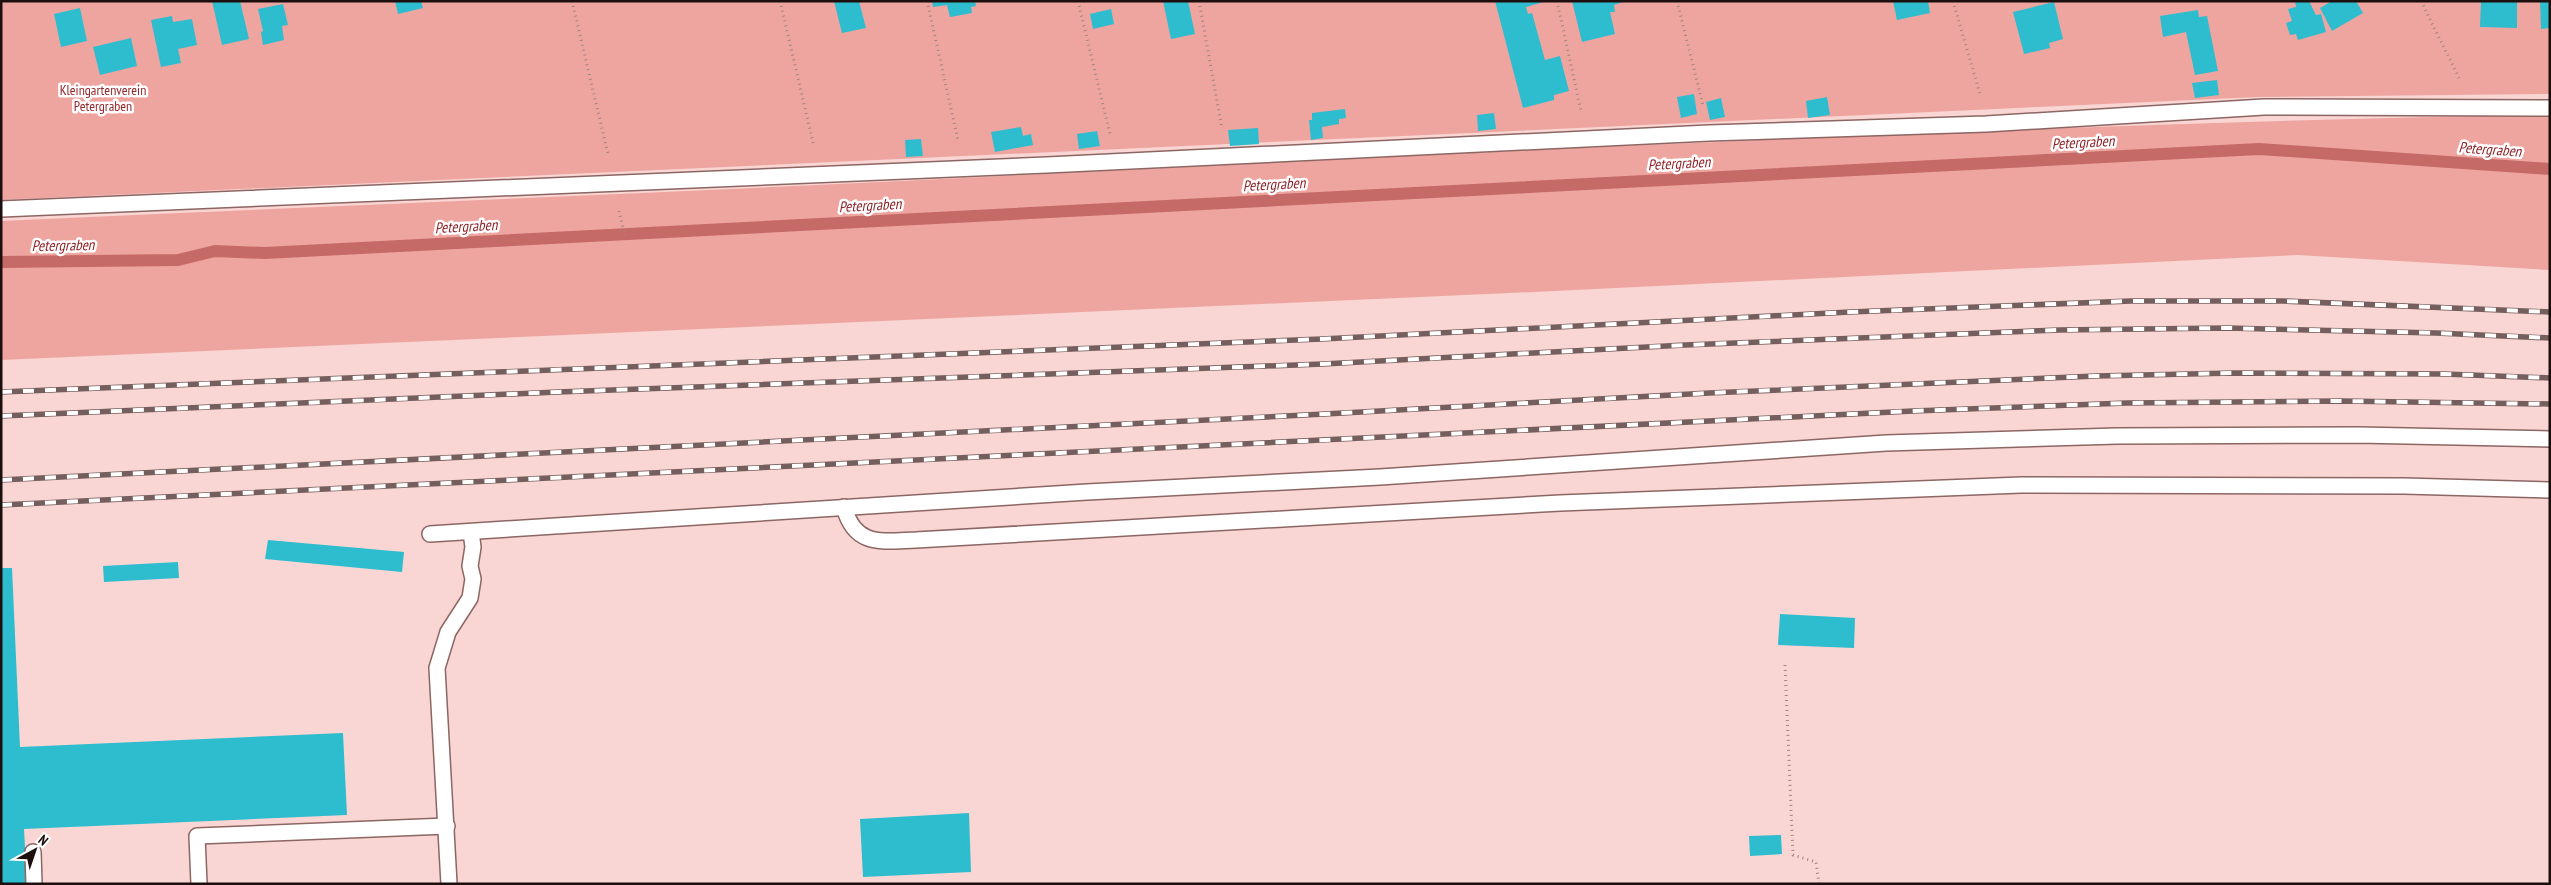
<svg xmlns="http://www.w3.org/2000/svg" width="2551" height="885" font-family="'PT Sans Narrow',sans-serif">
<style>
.green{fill:#eea5a0}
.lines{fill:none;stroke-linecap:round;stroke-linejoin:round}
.stream{stroke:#c66a67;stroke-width:12}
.building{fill:#2ebdcf}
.service-casing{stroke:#8c6663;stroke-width:18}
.path{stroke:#9f8583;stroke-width:3;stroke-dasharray:1 4;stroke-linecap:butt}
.service{stroke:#fff;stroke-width:15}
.rail-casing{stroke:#755f5d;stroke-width:5.5}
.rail{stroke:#fff;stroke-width:4;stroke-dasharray:11;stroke-linecap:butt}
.labels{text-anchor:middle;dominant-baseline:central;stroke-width:5;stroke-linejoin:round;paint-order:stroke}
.park-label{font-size:14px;fill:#96272b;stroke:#fff}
.water-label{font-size:15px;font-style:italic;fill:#912227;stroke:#fff}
</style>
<rect width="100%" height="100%" fill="#f9d6d3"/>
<g class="green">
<polygon points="1,1 2550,1 2550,94 2259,97 1,200"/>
<path d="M2516,115L2550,116V270L2298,255L1534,292L1,360V221C355,205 709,191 1063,173C1547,149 2032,125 2516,115Z"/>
</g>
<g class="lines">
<polyline class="stream" points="1,262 178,260 215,251 265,253 2259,149 2550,169"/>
</g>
<g class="building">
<polygon points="212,1 240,1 249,39 222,45"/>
<polygon points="395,1 421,1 423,8 398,14"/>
<polygon points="834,1 859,1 866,28 842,33"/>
<polygon points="932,1 975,1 976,6 971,7 972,13 950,17 947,5 933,7"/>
<polygon points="1163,1 1188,1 1195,34 1171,39"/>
<polygon points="1495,1 1547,1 1526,7 1528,14 1532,13 1545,60 1560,56 1569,91 1554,95 1554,100 1523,108"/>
<polygon points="1572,1 1626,1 1614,5 1615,12 1610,12 1615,34 1582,42"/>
<polygon points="1893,1 1928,1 1930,13 1897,20"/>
<polygon points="2295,1 2309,1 2316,15 2321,14 2326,32 2298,40 2296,34 2290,35 2286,23 2292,21 2288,9 2296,7"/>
<polygon points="2332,1 2356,1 2363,13 2332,31 2320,8"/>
<polygon points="2481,1 2517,1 2517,28 2480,27"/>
<polygon points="2540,1 2550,1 2550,28 2541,29"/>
<polygon points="2054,2 2063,39 2049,43 2050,48 2024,54 2013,12"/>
<polygon points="283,4 288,25 282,26 284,40 263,45 261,32 263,31 258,9"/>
<polygon points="80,8 87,41 61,47 54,14"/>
<polygon points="1111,9 1114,24 1093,29 1090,14"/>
<polygon points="2198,10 2199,17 2207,16 2218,71 2195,75 2186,32 2163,37 2160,16"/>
<polygon points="172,16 173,22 192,19 197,45 178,49 181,63 161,67 151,20"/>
<polygon points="131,38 137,66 100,75 93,47"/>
<polygon points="2217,80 2219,95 2195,98 2192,83"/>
<polygon points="1694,94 1697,114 1681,118 1677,97"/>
<polygon points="1827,97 1830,115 1808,118 1806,101"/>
<polygon points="1721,98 1725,117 1710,120 1706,102"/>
<polygon points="1345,109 1346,118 1339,119 1339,124 1322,127 1323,138 1311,140 1309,120 1312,120 1312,113"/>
<polygon points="1494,113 1496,129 1478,131 1477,115"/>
<polygon points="1021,127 1023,136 1031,134 1033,145 995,152 991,132"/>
<polygon points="1258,128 1259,144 1230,146 1228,130"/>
<polygon points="1097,131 1100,146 1079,149 1077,134"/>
<polygon points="921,139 923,156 906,157 905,140"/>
<polygon points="268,540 404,552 402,572 265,559"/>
<polygon points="178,562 179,578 104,582 103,566"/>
<polygon points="1,568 12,568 20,747 343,733 347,815 24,829 27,884 1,884"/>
<polygon points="1780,614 1855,618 1854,648 1778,645"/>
<polygon points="969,813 971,872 863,877 860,819"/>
<polygon points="1781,835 1782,854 1750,856 1749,836"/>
</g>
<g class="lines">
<g class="service-casing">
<g id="service">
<polyline points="1,209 1047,165 1709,133 1986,124 2264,107 2550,108"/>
<path d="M844,507C855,548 883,541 916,540L1560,503L2021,485L2404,486L2550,490"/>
<polyline points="430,534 1087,492 1380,477 1886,443 2117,436 2358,435 2550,439"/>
<polyline points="33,852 34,884"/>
<polyline points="199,884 197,836 447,826"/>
<polyline points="449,884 437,668 448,632 470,598 473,579 470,566 473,547 471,532"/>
</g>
</g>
<g class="path">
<polyline points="572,1 608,154"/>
<polyline points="780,1 814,147"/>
<polyline points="927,1 958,140"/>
<polyline points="1078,1 1110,134"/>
<polyline points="1199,1 1222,129"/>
<polyline points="1557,1 1581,111"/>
<polyline points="1677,1 1703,105"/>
<polyline points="1953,1 1980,94"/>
<polyline points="2421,1 2459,78"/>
<polyline points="619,211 625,236"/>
<polyline points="1785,665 1793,855 1816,862 1819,884"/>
</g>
<use href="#service" class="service"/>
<g class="rail-casing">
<g id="rail">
<polyline points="1,392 1322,339 1850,312 2131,301 2283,301 2550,312"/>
<polyline points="1,416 558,392 1323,364 1685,345 2059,330 2227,328 2436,333 2550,338"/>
<polyline points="1,480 1325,414 1709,393 2096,376 2235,373 2444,374 2550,378"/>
<polyline points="1,505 1913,411 2127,403 2341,401 2550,404"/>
</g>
</g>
<use href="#rail" class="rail"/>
</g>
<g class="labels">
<g class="park-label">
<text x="103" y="90">Kleingartenverein<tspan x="103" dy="16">Petergraben</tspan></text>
</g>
<g class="water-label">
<text transform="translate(2083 142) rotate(-3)">Petergraben</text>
<text transform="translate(2490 149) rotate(4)">Petergraben</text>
<text transform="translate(1679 163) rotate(-3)">Petergraben</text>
<text transform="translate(1274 184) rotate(-3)">Petergraben</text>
<text transform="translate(870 205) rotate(-3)">Petergraben</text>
<text transform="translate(466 226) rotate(-3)">Petergraben</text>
<text transform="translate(63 245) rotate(-1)">Petergraben</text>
</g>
</g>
<rect width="2551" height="885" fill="none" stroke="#1d0f0e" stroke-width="5"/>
<g transform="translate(35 850) rotate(40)" stroke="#ffffff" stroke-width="4" paint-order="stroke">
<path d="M0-4L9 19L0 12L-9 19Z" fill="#1d0f0e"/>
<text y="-8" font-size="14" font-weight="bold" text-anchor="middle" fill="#1d0f0e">N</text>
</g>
</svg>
